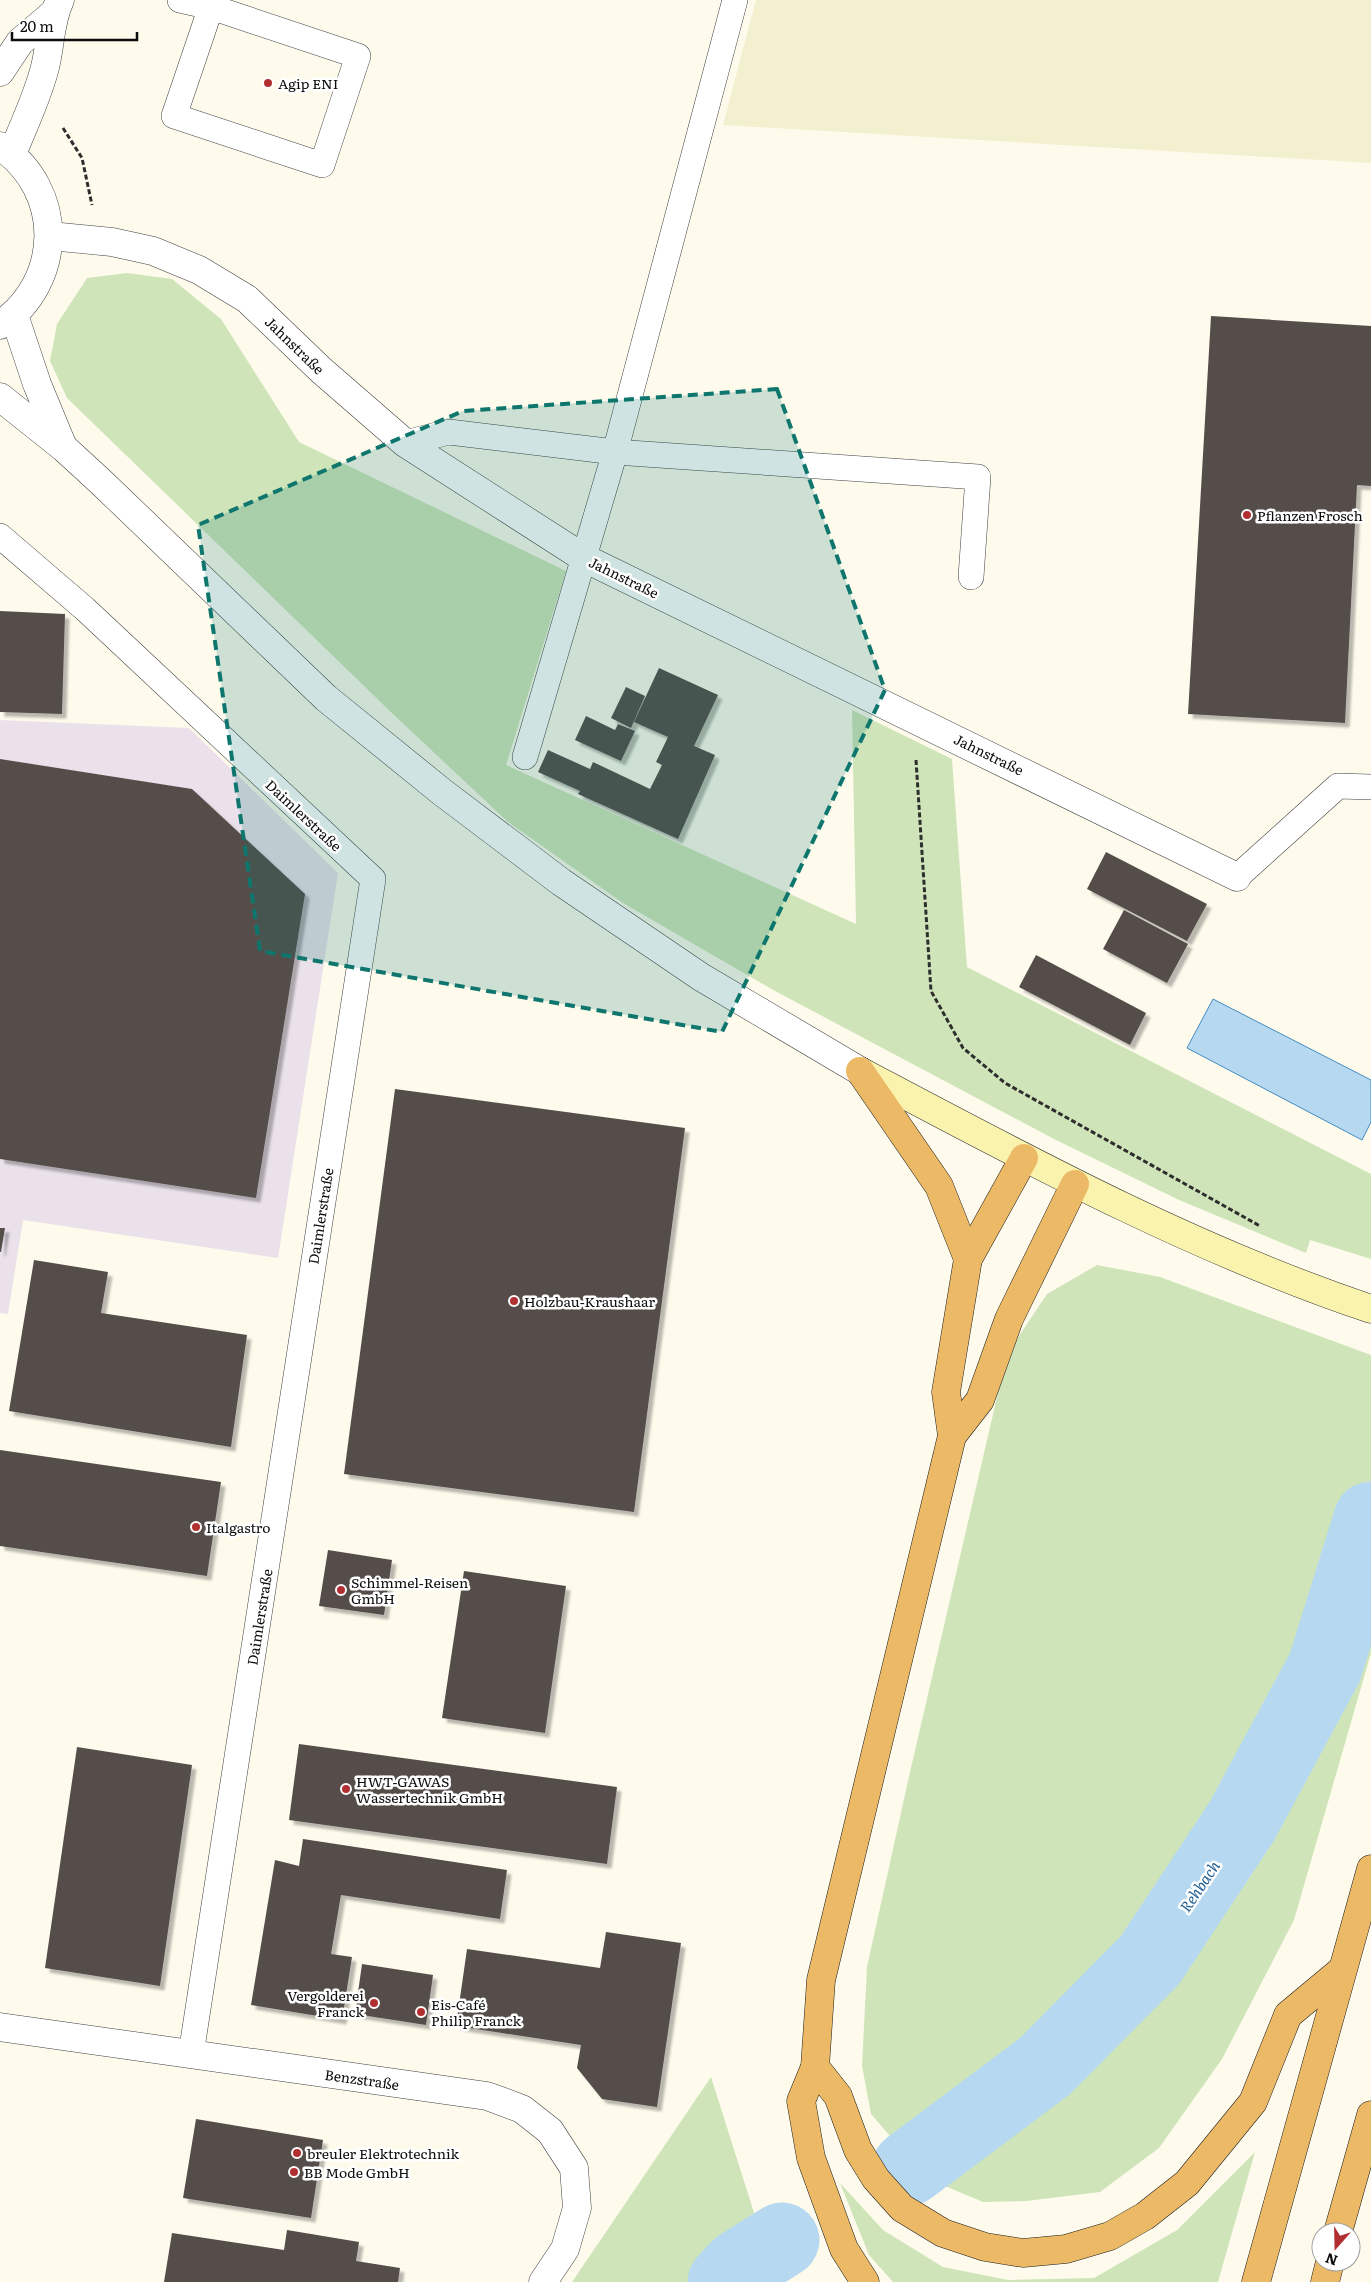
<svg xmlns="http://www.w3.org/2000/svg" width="1371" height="2282" font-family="Literata,serif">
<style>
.industrial{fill:#eae1eb}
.farmland{fill:#f2f0cf}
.green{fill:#cfe5b9}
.water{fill:#b6d9f1;stroke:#428cc3}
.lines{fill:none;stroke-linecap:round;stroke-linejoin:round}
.river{stroke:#b6d9f1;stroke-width:75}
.building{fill:#544e4a;filter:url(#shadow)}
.service-casing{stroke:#3f3f3f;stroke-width:26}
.minor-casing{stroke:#3f3f3f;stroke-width:29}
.tertiary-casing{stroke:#3f3f3f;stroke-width:29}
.secondary-casing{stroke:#2e2e2e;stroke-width:29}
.trunk-casing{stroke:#1d1d1d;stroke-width:29}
.path{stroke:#2e2e2e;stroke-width:3;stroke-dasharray:5 2.5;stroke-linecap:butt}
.service{stroke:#fff;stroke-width:25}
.minor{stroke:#fff;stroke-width:28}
.tertiary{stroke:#fff;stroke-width:28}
.secondary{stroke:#f9f3ad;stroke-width:28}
.trunk{stroke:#ecba66;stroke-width:28}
.marked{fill:#0f766e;fill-opacity:0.2;stroke:#0f766e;stroke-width:4;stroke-dasharray:10 6;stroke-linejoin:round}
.poi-dot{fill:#b22f31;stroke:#fff;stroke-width:2}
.labels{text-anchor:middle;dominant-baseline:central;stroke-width:5;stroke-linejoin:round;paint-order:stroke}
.poi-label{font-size:14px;fill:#0c0c0c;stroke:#fff;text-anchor:start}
.street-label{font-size:14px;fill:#0c0c0c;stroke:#fff}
.water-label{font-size:15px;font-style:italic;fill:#1f5e95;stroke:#fff}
</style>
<defs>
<filter id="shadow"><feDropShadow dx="4.5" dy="4.5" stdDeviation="1" flood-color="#0004"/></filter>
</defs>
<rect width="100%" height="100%" fill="#fefbed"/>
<polygon class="industrial" points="0,720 189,728 338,873 278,1258 23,1220 8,1314 0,1313"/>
<polygon class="farmland" points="756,0 1371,0 1371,163 723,125"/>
<g class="green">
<polygon points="127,273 172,279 221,319 299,442 566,571 506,765 856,924 852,710 952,759 967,967 1371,1174 1371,1259 1310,1240 1306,1253 1179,1200 1054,1139 775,991 623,903 508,822 395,716 67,398 50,361 57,324 87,278"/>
<polygon points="1097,1265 1160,1277 1371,1355 1371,1653 1294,1920 1222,2059 1159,2148 1100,2192 1026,2201 983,2202 926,2178 871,2114 862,2066 867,1967 910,1772 1007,1354 1047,1294"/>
<polygon points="711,2077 776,2282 572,2282"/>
<polygon points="1255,2152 1218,2282 893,2282 869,2255 840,2183 883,2230 943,2267 1008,2280 1094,2278 1177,2230"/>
</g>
<polygon class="water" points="1213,999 1371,1080 1371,1122 1362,1140 1187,1048"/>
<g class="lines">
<g class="river">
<polyline points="909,2168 1045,2066 1150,1960 1242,1821 1325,1667 1371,1519"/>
<polyline points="725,2282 739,2267 782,2240"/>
</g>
</g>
<g class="building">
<polygon points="1211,316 1371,326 1371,486 1357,485 1345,723 1188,714"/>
<polygon points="0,611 65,614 62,714 0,712"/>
<polygon points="659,668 718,695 694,746 715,755 678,839 578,794 580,791 538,772 548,750 590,769 593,762 650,789 662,765 656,762 668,737 634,722"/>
<polygon points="626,687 645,696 631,728 611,718"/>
<polygon points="586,716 615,730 618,724 635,731 621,761 575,740"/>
<polygon points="0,759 192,789 305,894 256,1198 0,1159"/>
<polygon points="1106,852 1207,904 1187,941 1087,889"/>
<polygon points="1124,910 1188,944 1167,983 1103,949"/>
<polygon points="1036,955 1146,1013 1130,1045 1019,987"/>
<polygon points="395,1089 685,1128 634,1512 344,1474"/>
<polygon points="0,1228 5,1228 1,1252 0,1252"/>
<polygon points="34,1260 108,1272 101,1313 247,1335 231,1447 9,1411"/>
<polygon points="0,1450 221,1482 207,1576 0,1546"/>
<polygon points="328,1550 392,1560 384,1615 319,1606"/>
<polygon points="464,1571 566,1586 545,1733 442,1718"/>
<polygon points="299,1744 617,1787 607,1864 289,1820"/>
<polygon points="77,1747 192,1765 160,1986 45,1968"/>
<polygon points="303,1839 507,1870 500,1919 341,1895 331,1954 352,1957 342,2020 251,2005 275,1860 299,1866"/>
<polygon points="606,1932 681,1943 657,2107 602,2099 577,2068 581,2045 456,2026 467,1949 600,1968"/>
<polygon points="362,1964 433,1975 426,2025 355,2014"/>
<polygon points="196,2119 323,2140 311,2218 183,2198"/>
<polygon points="287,2230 359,2242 356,2261 400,2268 398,2282 164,2282 172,2233 284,2250"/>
</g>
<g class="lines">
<g class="service-casing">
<g id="service">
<polyline points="180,0 211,7 358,56 322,165 174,116 211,7"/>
<polyline points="405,443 449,432 615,452 978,477 971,577"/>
<polyline points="0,536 85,609 373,879 191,2054"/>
<polyline points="525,757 615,452 735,0"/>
<polyline points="1237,877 1338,786 1371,787"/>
</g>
</g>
<g class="minor-casing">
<g id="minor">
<polyline points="0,72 20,42 54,13"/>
<path d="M12,154C23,127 36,100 44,71C51,47 49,23 60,0"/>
<polyline points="50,236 112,242 153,251 199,270 247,299 321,370 405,443 584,558 1237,877"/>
<polyline points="0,2027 487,2096 522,2109 550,2131 574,2168 577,2208 565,2249 543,2282"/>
</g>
</g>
<g class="tertiary-casing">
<g id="tertiary">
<path d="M0,146C65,190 64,281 0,325"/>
<polyline points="14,315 37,384 63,447"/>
<polyline points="0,397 64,448 101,482 326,698 442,792 561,882 701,977 860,1071"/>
</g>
</g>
<g class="secondary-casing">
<path id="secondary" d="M860,1071C1026,1159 1192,1249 1371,1309"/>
</g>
<g class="trunk-casing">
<g id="trunk">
<polyline points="860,1071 939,1186 968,1259"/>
<polyline points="952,1436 980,1400 1009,1319 1075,1184"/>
<polyline points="815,2067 838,2096 858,2150 876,2179 902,2208 943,2233 985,2247 1023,2253 1066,2249 1110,2236 1145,2216 1187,2183 1253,2102 1288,2015 1342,1970"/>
<polyline points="1338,2232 1371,2115"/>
<polyline points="865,2282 844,2249 811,2158 801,2101 815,2067 821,1980 952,1436 946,1392 968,1259 1024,1158"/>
<polyline points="1256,2282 1371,1869"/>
<polyline points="1325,2282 1330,2262"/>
</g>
</g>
<g class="path">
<polyline points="63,128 82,158 92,205"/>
<polyline points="916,760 931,991 963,1048 1005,1083 1260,1226"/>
</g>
<use href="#service" class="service"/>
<use href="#minor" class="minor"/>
<use href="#tertiary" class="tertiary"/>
<use href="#secondary" class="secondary"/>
<use href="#trunk" class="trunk"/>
</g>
<path class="marked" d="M777,389L885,690L722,1032L260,951L198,525L463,411Z"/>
<g class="poi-dot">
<circle cx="268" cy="83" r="5"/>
<circle cx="1247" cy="515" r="5"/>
<circle cx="514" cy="1301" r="5"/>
<circle cx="196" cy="1527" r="5"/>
<circle cx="341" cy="1590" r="5"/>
<circle cx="346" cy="1789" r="5"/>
<circle cx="374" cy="2003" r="5"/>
<circle cx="421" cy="2012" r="5"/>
<circle cx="297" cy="2153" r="5"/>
<circle cx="294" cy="2172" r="5"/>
</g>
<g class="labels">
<g class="poi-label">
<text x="278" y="83">Agip ENI</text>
<text x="1257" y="515">Pflanzen Frosch</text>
<text x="524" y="1301">Holzbau-Kraushaar</text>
<text x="206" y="1527">Italgastro</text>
<text x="351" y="1582">Schimmel-Reisen<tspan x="351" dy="16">GmbH</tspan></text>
<text x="356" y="1781">HWT-GAWAS<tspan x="356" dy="16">Wassertechnik GmbH</tspan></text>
<text x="364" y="1995" text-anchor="end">Vergolderei<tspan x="364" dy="16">Franck</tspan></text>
<text x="431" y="2004">Eis-Café<tspan x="431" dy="16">Philip Franck</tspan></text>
<text x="307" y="2153">breuler Elektrotechnik</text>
<text x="304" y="2172">BB Mode GmbH</text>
</g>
<g class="street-label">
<text transform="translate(295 345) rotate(44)">Jahnstraße</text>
<text transform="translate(624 577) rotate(26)">Jahnstraße</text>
<text transform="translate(989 754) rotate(26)">Jahnstraße</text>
<text transform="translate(304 815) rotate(43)">Daimlerstraße</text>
<text transform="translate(320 1216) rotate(-81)">Daimlerstraße</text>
<text transform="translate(259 1617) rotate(-81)">Daimlerstraße</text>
<text transform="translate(362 2079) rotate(8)">Benzstraße</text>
</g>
<g class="water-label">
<text transform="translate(1199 1886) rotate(-56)">Rehbach</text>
</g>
</g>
<g transform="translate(1336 2247) rotate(200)"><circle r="24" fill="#ffffff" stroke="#9e9e9e"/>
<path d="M0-4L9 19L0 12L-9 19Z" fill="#b22f31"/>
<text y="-8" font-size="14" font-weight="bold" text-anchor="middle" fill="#0c0c0c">N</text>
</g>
<path d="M12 32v8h125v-8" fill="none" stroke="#0c0c0c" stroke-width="2.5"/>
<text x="20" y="32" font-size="15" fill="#0c0c0c" stroke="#ffffff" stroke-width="4" paint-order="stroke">20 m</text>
</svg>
